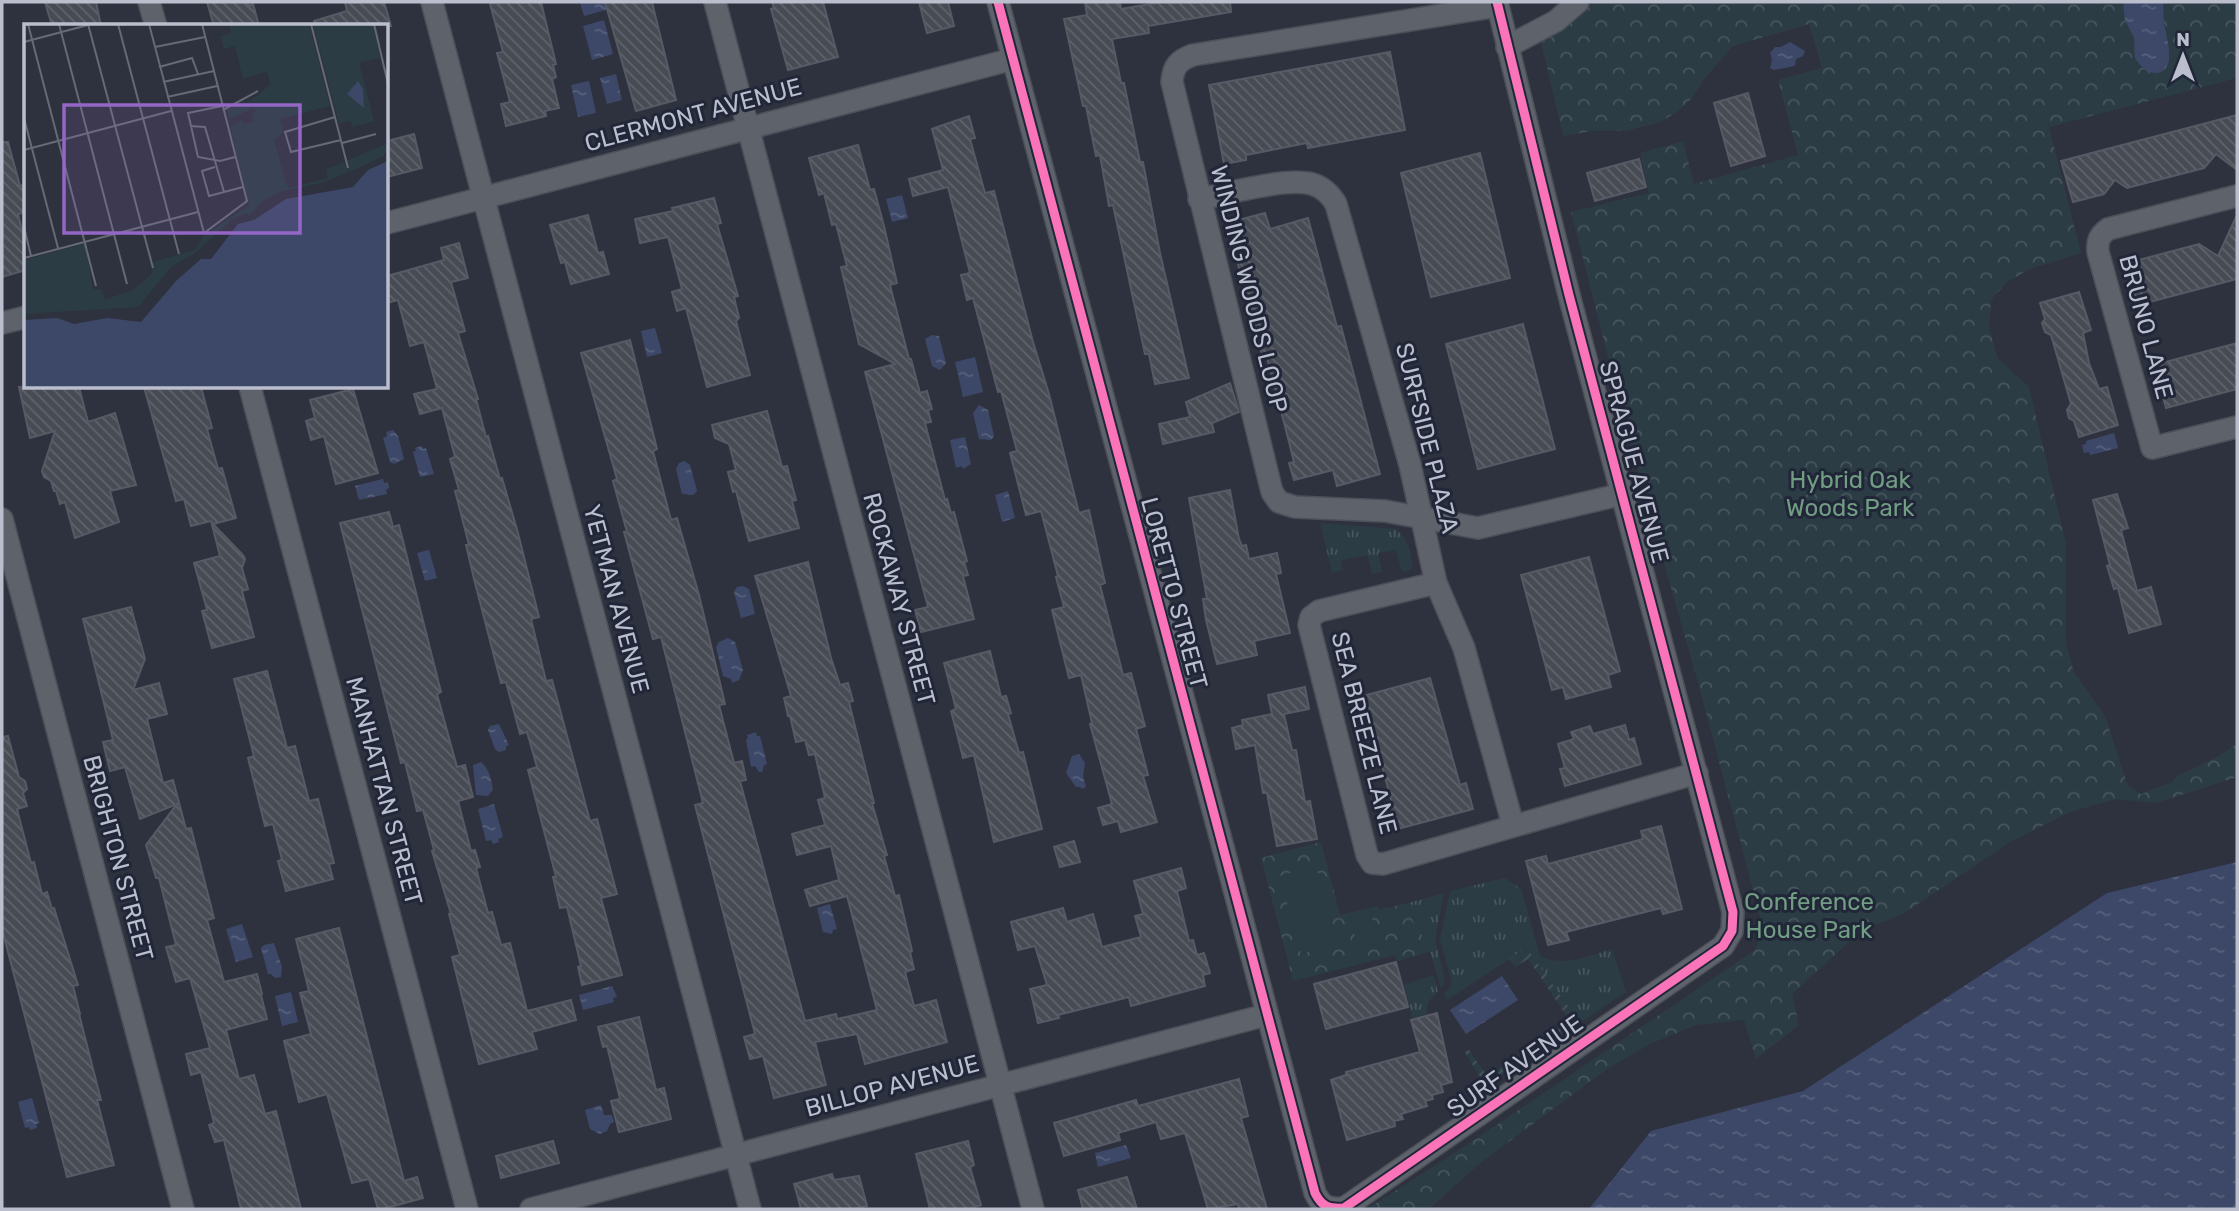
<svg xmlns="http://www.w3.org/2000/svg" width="2239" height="1211" font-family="Rubik,sans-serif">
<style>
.grass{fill:url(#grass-tufts)}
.park{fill:url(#park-crowns)}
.garden{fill:url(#garden-furrows)}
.pitch{fill:#2b3c44}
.water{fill:url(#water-ripples)}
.building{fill:url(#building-back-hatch);stroke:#575a65;stroke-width:2}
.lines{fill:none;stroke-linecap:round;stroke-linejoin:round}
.street-casing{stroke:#4c4f58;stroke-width:24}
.street{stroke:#5e626b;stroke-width:21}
.cycleway-casing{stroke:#212739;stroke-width:13}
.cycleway{stroke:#fb73b8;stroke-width:9}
.labels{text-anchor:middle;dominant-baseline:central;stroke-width:6;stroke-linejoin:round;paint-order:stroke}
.street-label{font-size:24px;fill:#babecd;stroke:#212739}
.park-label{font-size:24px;fill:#719d82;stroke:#212739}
.inset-road{fill:none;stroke:#666a77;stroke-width:2}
.view{fill:#9466c5;fill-opacity:0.15;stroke:#9466c5;stroke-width:3.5}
.inset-edge{fill:none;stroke:#babecd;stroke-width:3.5}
</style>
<defs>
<pattern id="grass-tufts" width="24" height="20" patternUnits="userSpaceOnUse" patternTransform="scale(1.75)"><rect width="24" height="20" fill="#2b3c44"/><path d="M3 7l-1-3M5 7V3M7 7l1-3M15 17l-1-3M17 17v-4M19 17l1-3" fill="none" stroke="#48565e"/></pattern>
<pattern id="park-crowns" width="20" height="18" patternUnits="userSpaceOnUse" patternTransform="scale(1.75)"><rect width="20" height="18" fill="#2b3c44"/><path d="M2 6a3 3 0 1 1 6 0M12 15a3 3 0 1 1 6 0" fill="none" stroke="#48565e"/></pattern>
<pattern id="garden-furrows" width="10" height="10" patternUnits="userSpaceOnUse" patternTransform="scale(1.75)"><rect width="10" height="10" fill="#2b3c44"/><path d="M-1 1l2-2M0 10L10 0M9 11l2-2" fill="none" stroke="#48565e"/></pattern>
<pattern id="water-ripples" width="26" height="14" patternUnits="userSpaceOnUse" patternTransform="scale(1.75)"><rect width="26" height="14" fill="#3d4868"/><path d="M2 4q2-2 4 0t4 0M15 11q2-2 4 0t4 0" fill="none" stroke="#57617c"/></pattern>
<pattern id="building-back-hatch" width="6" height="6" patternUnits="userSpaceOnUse" patternTransform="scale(1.75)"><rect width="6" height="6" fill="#474b54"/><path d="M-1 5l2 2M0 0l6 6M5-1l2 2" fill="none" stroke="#5f636b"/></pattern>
</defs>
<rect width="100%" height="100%" fill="#2e323e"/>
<g class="grass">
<path d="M1320,523L1395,529C1407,536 1413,556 1412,569L1405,572L1401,569L1396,550L1378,553L1382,572L1372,574L1368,555L1341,560L1343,570L1332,572Z"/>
<path d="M1505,878L1521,889L1540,956C1564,968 1588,956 1612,949L1626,992L1580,1023L1526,948L1447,1000L1444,993L1450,988L1452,982L1440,939L1450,891Z"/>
<polygon points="1444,893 1435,940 1445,980 1441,988 1430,952 1422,954 1408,903"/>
<polygon points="1433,975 1438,991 1428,1002 1426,1016 1413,1020 1403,985"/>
</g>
<g class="park">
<path d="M1593,2H2237V78L2049,127L2081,253L2030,269L2007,282L1991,300L1989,328L1998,359L2029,387L2066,544V643L2074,672L2105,716L2128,786L2141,794L2172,782L2177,776L2217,757L2237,744V777L2156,803L2116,799L2070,812L2010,842L1903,914L1862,930L1792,994L1799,1025L1756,1059L1744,1020L1696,1025L1650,1044L1607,1069L1479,1164L1429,1209H1367L1473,1141L1755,950L1763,928L1699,686L1632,451L1571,212L1649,193L1640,153L1683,141L1694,184L1798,155L1778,80L1822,68L1809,24L1733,46L1705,78L1692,98L1677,112L1658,123L1625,131H1592L1563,136L1541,42C1562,33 1578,19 1593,2Z"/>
<polygon points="1321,842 1340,915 1378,906 1379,910 1408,903 1422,954 1397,961 1395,955 1293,981 1261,858"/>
</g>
<polygon class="garden" points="1526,947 1580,1023 1485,1085 1464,1051 1469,1050 1487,1076 1570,1021 1528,959 1515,967 1509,959"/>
<g class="pitch">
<polygon points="1316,866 1337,944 1301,954 1280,876"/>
<polygon points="1370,910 1379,944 1358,949 1350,915"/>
</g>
<g class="water">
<polygon points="585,2 611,2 612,5 609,9 584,16 580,3"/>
<path d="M2123,2H2163C2164,9 2163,17 2164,24C2166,36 2178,71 2157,73C2147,74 2140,65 2135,58L2134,38L2125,20Z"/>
<polygon points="604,20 613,54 592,60 583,26"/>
<polygon points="1790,42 1805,51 1803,56 1796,59 1795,66 1774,70 1770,68 1772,59 1770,53 1775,47 1781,47"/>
<polygon points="616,74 622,100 607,104 600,78"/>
<polygon points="589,81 596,113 578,117 571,85"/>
<polygon points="902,195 908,218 892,222 886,199"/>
<polygon points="655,328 662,353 647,357 641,331"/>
<polygon points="932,335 939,336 946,363 940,370 932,366 925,339"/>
<polygon points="975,357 983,392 963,397 955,362"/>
<polygon points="979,405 988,410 994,436 991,440 979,439 973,413"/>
<polygon points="393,430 398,436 404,459 394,464 390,462 383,438 387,436 386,432"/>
<polygon points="2114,433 2118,448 2090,455 2089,452 2084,453 2082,445 2086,444 2086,441"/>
<polygon points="965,437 971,464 963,469 962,466 956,468 950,440"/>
<polygon points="422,446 423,449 426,448 434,474 420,477 413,452 416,451 415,448"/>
<polygon points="684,461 690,465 697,491 693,495 682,494 676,469 679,463"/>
<polygon points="383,479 384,483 388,482 389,488 386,490 387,494 359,500 355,486"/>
<polygon points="1008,491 1015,518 1002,522 995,495"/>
<polygon points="429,550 437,578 425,581 417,553"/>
<polygon points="743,586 749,589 755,614 741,618 734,592 737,587"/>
<polygon points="728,638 735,642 743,670 739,680 732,683 731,679 723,676 716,647 719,642"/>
<polygon points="499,724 509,745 506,746 506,750 499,752 495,749 488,730 490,726"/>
<polygon points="756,732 757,736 760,736 767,764 764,765 762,772 759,772 755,766 751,767 746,740 748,738 747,735"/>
<polygon points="1079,754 1085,763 1083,776 1086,787 1082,789 1080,787 1076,787 1066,773 1072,756"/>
<path d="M481,762C490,770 491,779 493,790L488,796L476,795L473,765Z"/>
<polygon points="494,804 503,837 498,839 499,842 493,844 491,840 486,841 478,809"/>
<polygon points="2237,862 2237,1209 1589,1209 1651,1131 1803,1091 2107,893"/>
<polygon points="830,904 837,929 833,930 832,934 823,932 817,908"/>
<polygon points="242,924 253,957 236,962 226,929"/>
<polygon points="274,943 282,967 281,977 275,978 271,974 268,974 261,948 264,945"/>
<polygon points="1502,976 1518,1000 1466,1034 1450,1010"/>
<polygon points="612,986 617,997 613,998 614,1002 583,1010 579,995"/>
<polygon points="291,992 298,1022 282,1026 275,996"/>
<polygon points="32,1098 39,1123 36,1124 37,1128 30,1130 29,1127 25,1128 18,1102"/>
<polygon points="601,1105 604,1115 612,1115 614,1122 610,1124 607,1131 600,1134 590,1129 585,1110"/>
<polygon points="1126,1145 1131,1158 1098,1167 1095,1153"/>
</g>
<g class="building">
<polygon points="45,2 96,2 101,26 52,26"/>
<polygon points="207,2 248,2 249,6 253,4 259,26 214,26"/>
<polygon points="345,2 384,2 391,26 314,26 314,21 347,11"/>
<polygon points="501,2 541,2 556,64 553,65 556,77 552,79 559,108 545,111 546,116 506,126 501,104 510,102 497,53 503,52 490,4"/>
<polygon points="605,2 652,2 676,100 636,111"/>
<polygon points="772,2 823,2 838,57 788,70 771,9 774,8"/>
<polygon points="919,2 948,2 954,26 927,33"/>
<polygon points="1085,2 1120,2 1121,9 1162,2 1230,2 1231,12 1148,26 1149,33 1112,39 1121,83 1124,83 1140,162 1143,162 1160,253 1189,378 1155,384 1149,354 1145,354 1113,205 1109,206 1100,155 1096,156 1086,106 1083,106 1064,19 1087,15"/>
<polygon points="1390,52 1405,130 1308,148 1307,143 1246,155 1246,160 1224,164 1209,85"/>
<polygon points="1748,93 1765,156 1731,166 1714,103"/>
<polygon points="2237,115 2237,170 2216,154 2204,168 2127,188 2115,180 2104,194 2073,202 2061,161"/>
<polygon points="969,116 975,138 970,139 985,193 994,191 1033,342 1049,394 1079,513 1089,510 1105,583 1100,585 1123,675 1131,673 1145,726 1136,729 1148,775 1143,776 1157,822 1121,832 1118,821 1103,825 1098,808 1112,804 1090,724 1092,723 1081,675 1069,678 1052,610 1064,607 1056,577 1058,576 1041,511 1026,515 1010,453 1017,451 1001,391 998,392 973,298 967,300 961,275 970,273 948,187 913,196 909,179 943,170 932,129"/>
<polygon points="414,134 422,168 387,177 387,141"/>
<polygon points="2,142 8,142 20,186 26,184 26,212 18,214 26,247 26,270 2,277"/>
<polygon points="858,145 870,190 874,189 884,226 897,283 890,285 909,359 911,359 920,393 927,391 932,409 928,410 931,422 925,423 945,500 947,499 951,513 954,512 967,561 964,562 968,575 963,576 974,619 921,632 915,610 928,607 865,372 895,364 859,344 841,267 847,266 836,224 832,225 824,193 819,195 809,158"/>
<polygon points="1480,153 1510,278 1431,297 1401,173"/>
<polygon points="1639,159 1646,187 1595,201 1587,173"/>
<polygon points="714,198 721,223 717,224 738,296 734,297 739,318 736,321 750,375 707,387 686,308 677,311 672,292 682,289 668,237 640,243 635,219 673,211 672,208"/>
<polygon points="1265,213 1270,229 1308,218 1337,327 1341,326 1380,474 1337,486 1333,470 1294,480 1289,463 1294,462 1287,434 1267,357 1263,358 1227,223"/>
<polygon points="588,215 598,253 603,252 609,274 571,284 565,262 561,263 550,225"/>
<polygon points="2237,215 2237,279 2138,305 2128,268 2131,262 2199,244 2218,256"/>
<polygon points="459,243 468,278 451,282 465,331 458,333 478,399 476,399 486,437 488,436 500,479 502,478 518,533 539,617 531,619 546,681 552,680 590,821 597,819 617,894 601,898 622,975 582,985 578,967 581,966 567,907 560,908 553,877 556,877 528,770 537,767 527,732 520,734 506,682 501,683 474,579 466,545 469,545 455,491 459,490 450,459 455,457 442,408 420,414 414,394 437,389 424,342 410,346 398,300 387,303 387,276 444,260 441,248"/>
<polygon points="2079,292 2091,330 2083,333 2089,363 2099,389 2107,387 2118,425 2079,437 2074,421 2069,418 2067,410 2071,404 2051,335 2045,332 2042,323 2045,319 2040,303"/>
<polygon points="1523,324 1555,449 1478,469 1446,344"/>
<polygon points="630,340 657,449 653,451 671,520 677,518 699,595 725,704 719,705 734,763 742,761 746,780 740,781 805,1021 836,1014 837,1019 877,1010 847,896 810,906 805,890 839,880 831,846 797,855 792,834 825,825 818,800 825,798 815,754 809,755 805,740 796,742 790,716 788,716 784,698 791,696 755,576 808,562 831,658 840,685 848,683 853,701 849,702 874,803 872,803 887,855 884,856 895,896 899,895 912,951 910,952 914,969 905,972 914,1006 936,1000 947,1042 865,1064 857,1034 815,1042 826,1085 774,1098 763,1056 750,1059 744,1037 755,1034 695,805 703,803 661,637 653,639 624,532 627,532 613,481 617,479 581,353"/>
<polygon points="2237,343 2237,389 2166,408 2154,365"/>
<polygon points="1230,383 1239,412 1212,423 1214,432 1163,444 1159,424 1190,417 1186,402"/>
<polygon points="19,387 79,387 88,422 115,413 136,485 110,491 119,522 75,538 65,502 60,504 56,491 54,491 51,481 44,477 42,471 55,431 30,438"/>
<polygon points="144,387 201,387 212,428 207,429 218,469 222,468 236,518 213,524 243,555 245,559 242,568 248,589 242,591 254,637 212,648 202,611 207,610 194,563 220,556 211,521 191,526 184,499 176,501"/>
<polygon points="353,389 378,473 336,484 324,436 311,440 306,421 315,418 310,400"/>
<polygon points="767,411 782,467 787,466 796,500 792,501 799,528 749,541 736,491 733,492 728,472 736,470 729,444 715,438 712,425"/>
<polygon points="1230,490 1239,539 1242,546 1246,545 1249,559 1277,553 1281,573 1276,574 1290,633 1254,641 1257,655 1217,664 1206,620 1203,599 1207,599 1189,498"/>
<polygon points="2117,494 2128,528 2121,530 2137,591 2151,587 2161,624 2129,633 2118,588 2114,589 2107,566 2110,565 2093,500"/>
<polygon points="389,512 393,527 399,525 441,692 437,694 457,767 465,765 473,797 458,801 471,851 475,850 480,867 476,868 488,913 492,912 501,945 510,943 527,1011 571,1000 576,1020 532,1032 537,1049 479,1064 452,957 460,955 449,914 451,914 432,851 434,850 423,810 417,811 405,762 401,763 340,523"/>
<polygon points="1589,557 1620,671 1608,675 1611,687 1566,699 1563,687 1552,690 1521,575"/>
<polygon points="131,607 145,659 133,690 159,683 167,714 147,719 163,783 173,780 186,829 191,828 214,918 207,920 224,982 257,974 262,994 261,995 267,1019 226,1030 239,1079 254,1075 265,1114 276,1111 301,1209 241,1209 224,1140 215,1142 209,1125 214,1123 201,1072 191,1075 186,1054 210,1048 190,978 176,982 166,947 176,945 159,878 156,878 146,845 177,804 140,819 125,767 110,771 103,742 113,740 83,619"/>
<polygon points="990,651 1001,697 1006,696 1011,713 1008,714 1019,753 1023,752 1042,829 994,842 974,755 963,758 958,738 951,711 956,709 944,663"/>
<polygon points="267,671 287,748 295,746 309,801 318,799 334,863 329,864 333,879 286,891 278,861 282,860 273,824 265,826 248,758 254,756 234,679"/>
<polygon points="1430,678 1460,785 1466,783 1473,809 1390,831 1383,806 1392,803 1363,696"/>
<polygon points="1305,687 1309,709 1284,714 1292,750 1296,750 1305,802 1310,801 1317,839 1277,846 1267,793 1263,793 1255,745 1236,749 1232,728 1243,725 1242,720 1272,714 1268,695"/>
<polygon points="1625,725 1629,740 1634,738 1641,764 1565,786 1560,769 1565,768 1558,744 1574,739 1571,732 1590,726 1593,734"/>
<polygon points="8,736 19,777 25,781 27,789 23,793 27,806 17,809 31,863 34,862 42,894 47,892 52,909 54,908 78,985 73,986 80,1014 79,1014 101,1100 97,1100 114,1165 67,1177 2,929 2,737"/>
<polygon points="1661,826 1682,909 1663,914 1661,908 1566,932 1569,940 1548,945 1526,861 1546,856 1548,864 1632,842 1643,839 1641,831"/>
<polygon points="1074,841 1080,862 1060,867 1054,847"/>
<polygon points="1181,868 1186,888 1177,891 1189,941 1193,940 1197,955 1204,953 1210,973 1203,975 1205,986 1131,1006 1129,997 1058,1015 1059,1018 1038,1023 1030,989 1047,985 1035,946 1018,950 1011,922 1063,908 1067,922 1093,914 1102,947 1141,937 1135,916 1143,914 1134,881"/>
<polygon points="339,928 404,1181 417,1177 423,1198 383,1209 378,1209 369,1179 352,1183 327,1094 299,1102 284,1041 311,1034 300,993 309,991 296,939"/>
<polygon points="1396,962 1408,1007 1326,1029 1314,984"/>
<polygon points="1437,1013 1452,1082 1441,1085 1443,1092 1432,1095 1433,1099 1425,1101 1427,1106 1401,1114 1403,1119 1394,1121 1395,1126 1347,1140 1331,1080 1346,1075 1346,1072 1420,1052 1411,1020"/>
<polygon points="639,1017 656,1090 664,1088 671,1119 619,1132 611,1101 620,1099 607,1046 603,1047 598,1027"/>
<polygon points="1239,1079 1248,1116 1241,1118 1267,1209 1239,1209 1238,1204 1208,1209 1185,1133 1161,1139 1156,1122 1118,1133 1120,1140 1064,1156 1054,1123 1136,1100 1138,1106"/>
<polygon points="553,1141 559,1163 501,1178 496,1156"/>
<polygon points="968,1141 974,1165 970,1167 981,1205 968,1209 930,1209 916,1154"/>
<polygon points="832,1174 834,1180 859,1176 867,1206 854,1209 801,1209 794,1184"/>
<polygon points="1127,1177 1137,1209 1083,1209 1078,1190"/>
</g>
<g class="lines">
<g class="street-casing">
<g id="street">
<polyline points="149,2 156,26"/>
<polyline points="432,2 750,1209"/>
<polyline points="715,2 1033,1209"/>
<path d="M998,2L1315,1193C1322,1207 1329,1209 1344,1208L1723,946L1732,931L1733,912L1569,295L1497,2"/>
<path d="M1498,6L1193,55C1179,60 1173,66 1172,82L1272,492L1279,502L1295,507L1385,511L1478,528L1623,494"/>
<polyline points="1507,47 1556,21 1578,2"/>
<path d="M2237,196L2108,229C2099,236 2097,241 2098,252L2152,448L2237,427"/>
<path d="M1199,199C1228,194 1284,177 1312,184C1323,187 1330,194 1336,204L1410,465L1436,583L1464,648L1513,825"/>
<polyline points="387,223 1013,59"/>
<polyline points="2,323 26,317"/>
<polyline points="250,387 467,1209"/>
<polyline points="2,519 183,1209"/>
<polyline points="1436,583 1319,611 1311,617 1309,625 1367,855 1372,863 1383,864 1697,773"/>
<polyline points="531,1209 1266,1015"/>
</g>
</g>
<use href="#street" class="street"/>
<g class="cycleway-casing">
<path id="cycleway" d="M998,2L1315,1193C1322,1207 1329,1209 1344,1208L1723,946L1732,931L1733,912L1569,295L1497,2"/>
</g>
<use href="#cycleway" class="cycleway"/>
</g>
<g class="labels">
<g class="street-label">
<text transform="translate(693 115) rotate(-15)">CLERMONT AVENUE</text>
<text transform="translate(1249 289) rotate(76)">WINDING WOODS LOOP</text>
<text transform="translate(2146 327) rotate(75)">BRUNO LANE</text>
<text transform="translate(1427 438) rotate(76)">SURFSIDE PLAZA</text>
<text transform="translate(1634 462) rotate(75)">SPRAGUE AVENUE</text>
<text transform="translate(1174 593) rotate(75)">LORETTO STREET</text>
<text transform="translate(616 599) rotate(75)">YETMAN AVENUE</text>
<text transform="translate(899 599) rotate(75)">ROCKAWAY STREET</text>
<text transform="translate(1364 733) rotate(76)">SEA BREEZE LANE</text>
<text transform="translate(384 791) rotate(75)">MANHATTAN STREET</text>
<text transform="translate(118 858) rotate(75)">BRIGHTON STREET</text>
<text transform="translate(1515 1066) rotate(-35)">SURF AVENUE</text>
<text transform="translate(892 1086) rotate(-15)">BILLOP AVENUE</text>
</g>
<g class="park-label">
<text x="1850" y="480">Hybrid Oak<tspan x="1850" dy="28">Woods Park</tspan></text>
<text x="1809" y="902">Conference<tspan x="1809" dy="28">House Park</tspan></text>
</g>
</g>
<g transform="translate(24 24)">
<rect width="364" height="364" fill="#2e323e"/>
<path d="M205,0H285L306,82L256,95L260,108L250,116L264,164L304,154L302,145L320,138L324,148V136L364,119L360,132L327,147L298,159L258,167L236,179L225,193L224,189L210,194L172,228L147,243L114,283L0,290V236L61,220L69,265H77L81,275L107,267L128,250L129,238L171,226L179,212L225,181L206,103L217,96L219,100L229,98L228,90L232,88L230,84L205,95L203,85L225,78L247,60L243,48L219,55L211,22L200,25L196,12L207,9ZM289,0H349L356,34L335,38L350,97L328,103L327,97L315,100Z" fill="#2b3c44"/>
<path d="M334,57L339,65L340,84L323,70ZM364,137V364H0V296L33,294L50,300L83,294L117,298L153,256L177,235H187L214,200L230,196L262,175L329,163L344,146Z" fill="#3d4868"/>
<path class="inset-road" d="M4,0L72,262M35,0L103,260M64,0L129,244M94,0L155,230M125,0L180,209L223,177L178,0M287,0L324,144M350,0L364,60M0,18L64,1M131,23L181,13M135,43L168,34L174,50M139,58L190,47M143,73L193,62M198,82L164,89L174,133L196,137L211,133M199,86L234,67M311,93L261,108L267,128L317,116M0,94L34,224M166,102L181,103L200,168M318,119L352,110M0,126L147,87M191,143L178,147L185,172L219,163M0,203L7,232M0,234L174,188"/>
<path class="view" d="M40,81H276V209H40Z"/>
<rect width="364" height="364" class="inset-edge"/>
</g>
<rect width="2239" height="1211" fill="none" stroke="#babecd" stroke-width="7"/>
<g transform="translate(2183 56)" stroke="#212739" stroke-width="5" paint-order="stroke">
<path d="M0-5L12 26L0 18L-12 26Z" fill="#babecd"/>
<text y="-10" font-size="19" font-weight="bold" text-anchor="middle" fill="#babecd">N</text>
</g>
</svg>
